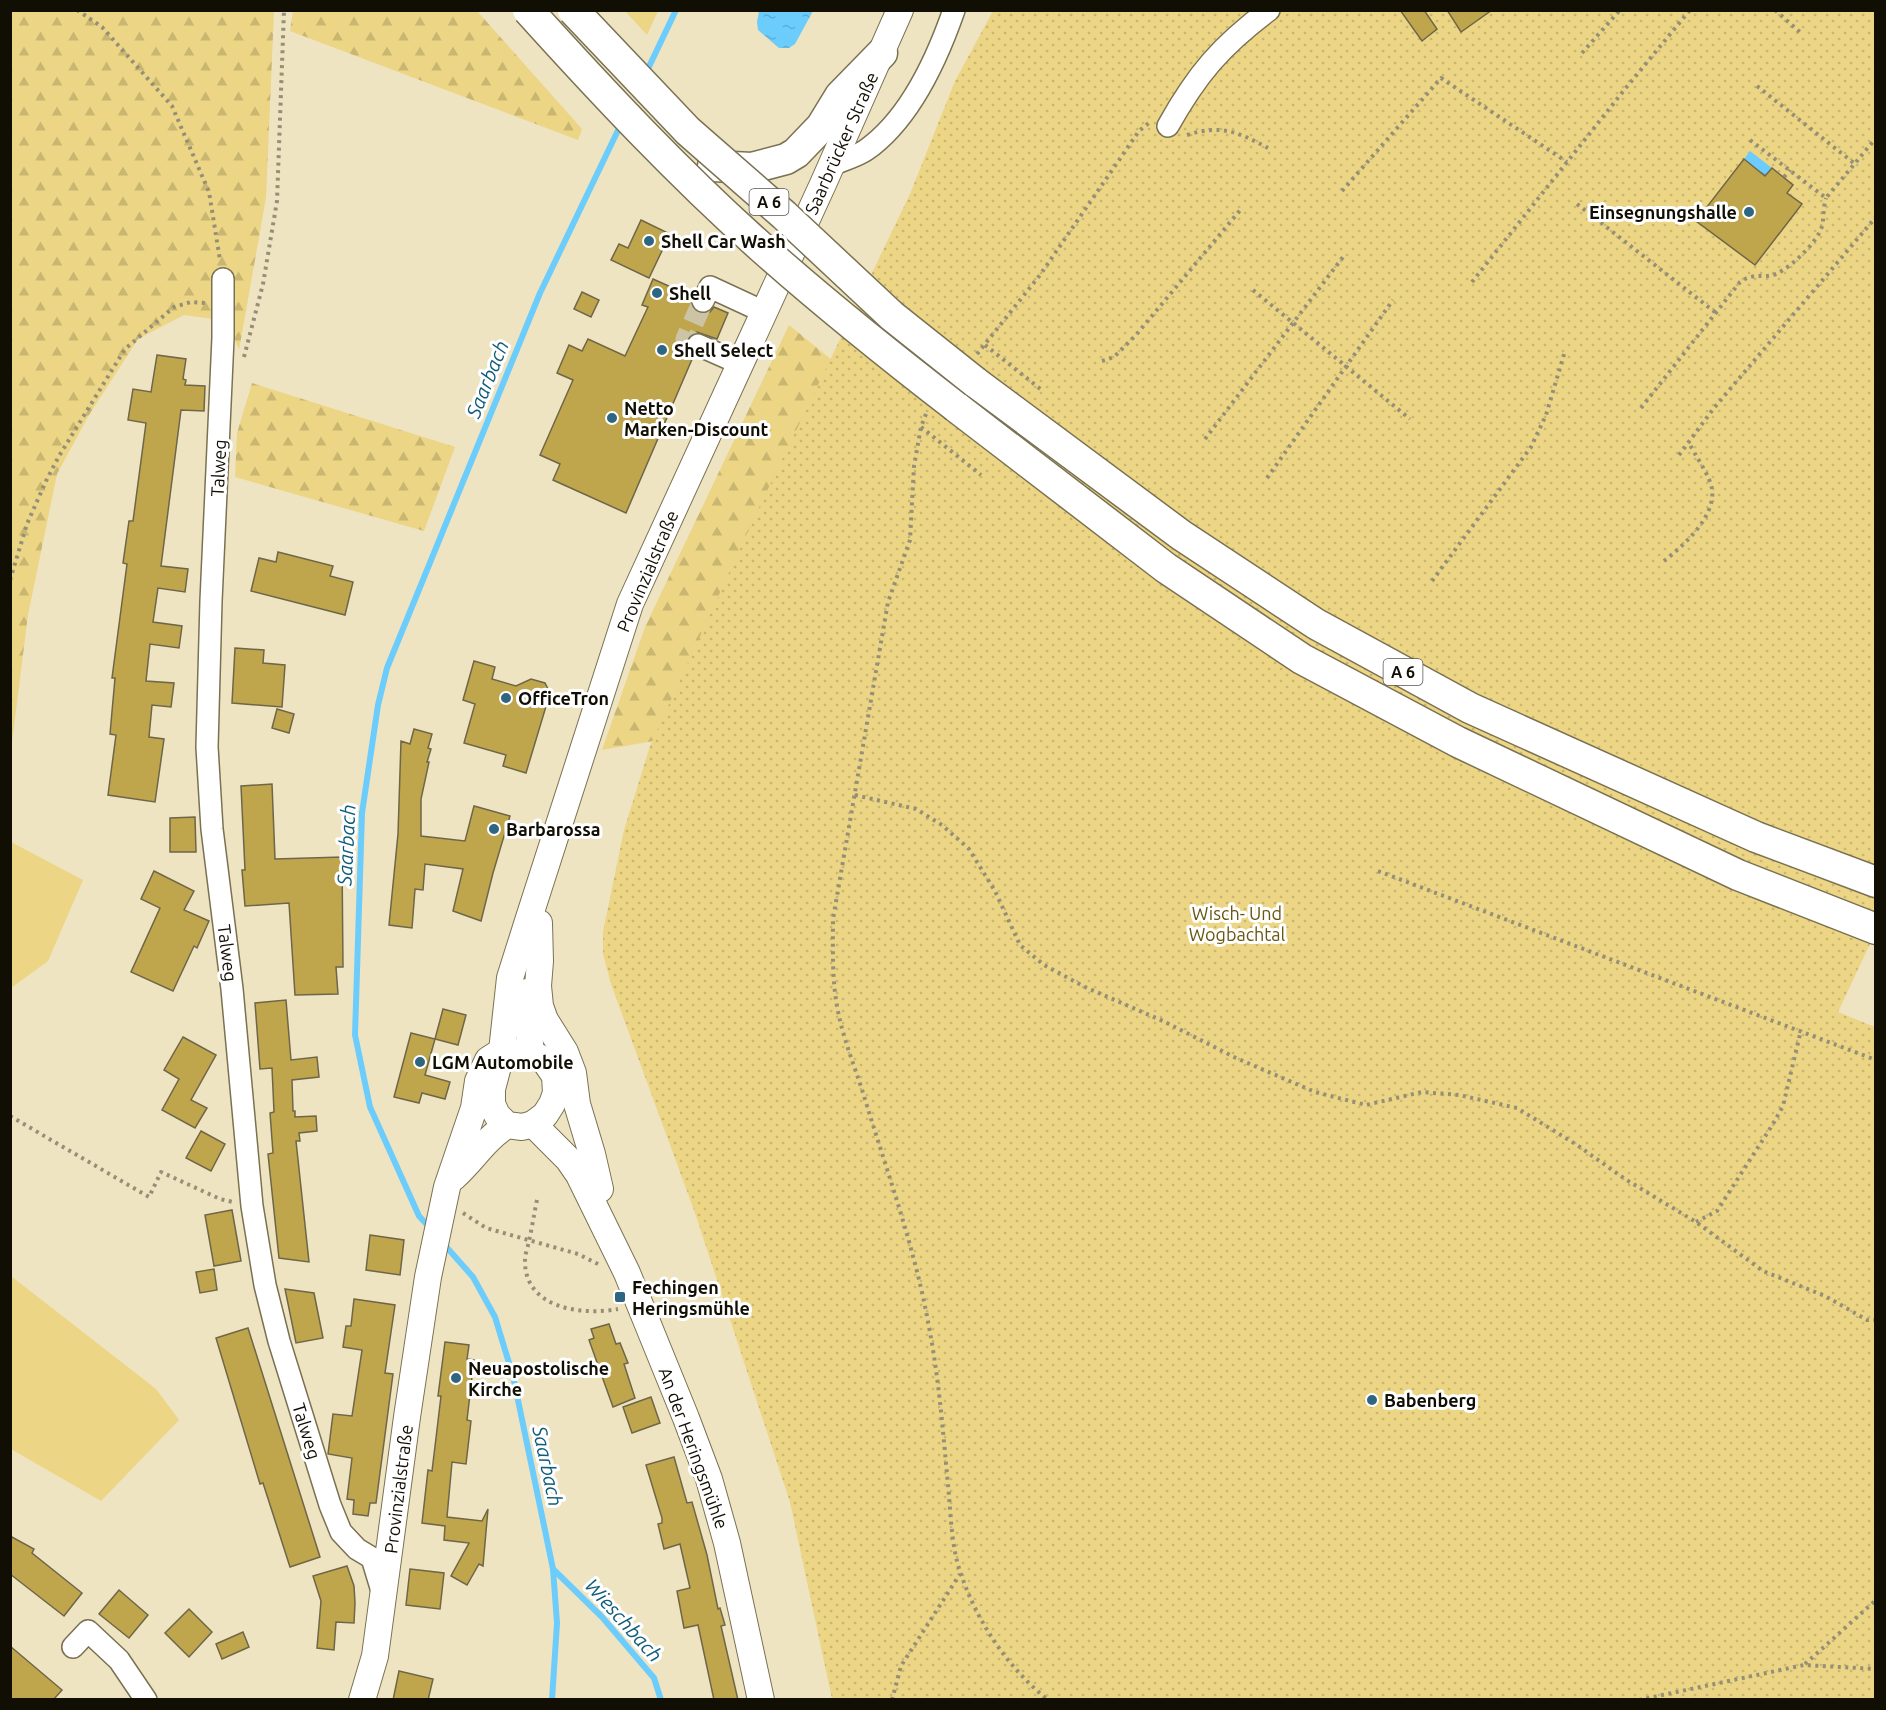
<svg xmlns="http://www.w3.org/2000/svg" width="1886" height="1710" font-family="Ubuntu,sans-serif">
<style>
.grass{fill:#ecd584}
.forest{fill:url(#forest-firs)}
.park{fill:url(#park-dots)}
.water{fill:url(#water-ripples)}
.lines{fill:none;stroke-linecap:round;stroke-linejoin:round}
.stream{stroke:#6cccfc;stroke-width:6}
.building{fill:#bfa64c;stroke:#6f6648;stroke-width:1.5}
.minor-tunnel{stroke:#cdc4a6;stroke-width:21;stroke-dasharray:21 10;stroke-linecap:butt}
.minor-casing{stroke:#7a7152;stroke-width:24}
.major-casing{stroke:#7a7152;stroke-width:28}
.highway-casing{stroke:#7a7152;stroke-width:33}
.path{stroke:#968f77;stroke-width:4;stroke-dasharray:3 4.5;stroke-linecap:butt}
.minor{stroke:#fff;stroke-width:21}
.major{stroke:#fff;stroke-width:26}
.highway{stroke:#fff;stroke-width:30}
.highway-bridge-casing{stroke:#7a7152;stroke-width:33;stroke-linecap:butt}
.highway-bridge{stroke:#fff;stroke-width:30}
.poi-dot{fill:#2e6580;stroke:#fff;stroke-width:2}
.labels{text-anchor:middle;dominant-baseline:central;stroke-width:6;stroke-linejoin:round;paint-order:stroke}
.shield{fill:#fff;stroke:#58564f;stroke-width:1.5}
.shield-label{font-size:16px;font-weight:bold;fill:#110e04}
.street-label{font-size:18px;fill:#110e04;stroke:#fff}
.poi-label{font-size:18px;font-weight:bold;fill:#110e04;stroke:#fff;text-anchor:start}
.park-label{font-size:18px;fill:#685611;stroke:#fff}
.water-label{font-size:20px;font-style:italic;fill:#0e5c7b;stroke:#fff}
</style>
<defs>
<pattern id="forest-firs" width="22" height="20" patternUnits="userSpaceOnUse" patternTransform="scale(1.5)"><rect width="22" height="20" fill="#ecd584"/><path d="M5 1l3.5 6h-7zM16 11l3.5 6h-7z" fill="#c9b670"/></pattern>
<pattern id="park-dots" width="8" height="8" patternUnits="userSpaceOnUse" patternTransform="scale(1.5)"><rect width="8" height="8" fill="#ecd584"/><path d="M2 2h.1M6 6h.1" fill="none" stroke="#c9b670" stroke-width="1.8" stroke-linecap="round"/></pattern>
<pattern id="water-ripples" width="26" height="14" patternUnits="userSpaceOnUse" patternTransform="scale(1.5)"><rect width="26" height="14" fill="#6cccfc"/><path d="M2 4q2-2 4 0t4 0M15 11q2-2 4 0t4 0" fill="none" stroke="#5daed6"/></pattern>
</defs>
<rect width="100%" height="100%" fill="#eee4c2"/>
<g class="grass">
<polygon points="625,11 658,11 647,35"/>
<polygon points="11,842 83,880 48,961 11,988"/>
<polygon points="11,1276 156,1389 179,1420 101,1501 11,1449"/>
</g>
<g class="forest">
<polygon points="11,11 274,11 266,198 239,350 228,321 184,315 138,339 89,415 57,474 28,615 11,750"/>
<polygon points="293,11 477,11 582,129 578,140 290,31"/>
<polygon points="789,325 979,480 1209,644 602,750 645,627"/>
<polygon points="252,383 455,447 424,531 235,477 237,433"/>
</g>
<polygon class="park" points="993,11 1875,11 1876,931 1838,1012 1875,1027 1875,1699 832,1699 790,1502 695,1213 611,984 603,954 603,932 624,830 650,746 753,520 910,194 955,81"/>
<g class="water">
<polygon points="759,11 759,10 813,11 795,44 789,48 779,48 758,30 757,22"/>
<polygon points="1750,151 1772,168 1765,176 1744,159"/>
</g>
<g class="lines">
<g class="stream">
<polyline points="646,73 676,10"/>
<polyline points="431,1229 419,1216 370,1107 355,1035 362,813 378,705 387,668 540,293 622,122"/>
<polyline points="442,1242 473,1277 495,1317 513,1376 553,1569 557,1623 552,1700"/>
<polyline points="553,1569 602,1617 654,1678 661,1700"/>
</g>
</g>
<g class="building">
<polygon points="1400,10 1424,10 1437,29 1422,41"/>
<polygon points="1447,10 1492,10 1461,32"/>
<polygon points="1744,159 1765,176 1772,168 1793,185 1787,193 1802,204 1755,265 1696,221"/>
<polygon points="641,220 670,234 649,278 611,260 619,244 628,248"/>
<polygon points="653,279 691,296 692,308 698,313 710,312 714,307 728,313 717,339 697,332 691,334 687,339 685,347 688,353 693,357 626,513 553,480 560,464 540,455 573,380 557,373 569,345 582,351 588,339 625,356 648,307 642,305"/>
<polygon points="582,292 599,300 591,317 574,309"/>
<polygon points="157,355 186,359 183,379 186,380 185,385 205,386 204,411 181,410 161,566 188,569 185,592 158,588 153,622 182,626 179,648 150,644 146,681 174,683 171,707 152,705 149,737 164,739 155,802 108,795 116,735 110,734 115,678 112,678 127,564 123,563 129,521 133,521 146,423 128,420 133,389 151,392"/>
<polygon points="278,552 333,566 330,576 353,582 345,615 251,591 259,558 276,562"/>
<polygon points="235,648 264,650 263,663 285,665 282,707 232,703"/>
<polygon points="474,661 495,667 492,679 516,686 531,679 545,683 550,693 526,773 503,766 506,755 464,743 475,704 463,700"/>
<polygon points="277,709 294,714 289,733 272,728"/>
<polygon points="414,729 432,734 428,748 431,749 427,762 429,762 421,799 421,836 465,841 474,806 510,816 493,873 481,921 453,911 463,869 425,864 423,890 415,889 412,928 389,925 398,834 401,741 410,744"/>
<polygon points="272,784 275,859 342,857 343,967 336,967 338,994 295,995 289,903 245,906 242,870 245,870 241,786"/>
<polygon points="195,817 196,852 170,852 170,818"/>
<polygon points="154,871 194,891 184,910 209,921 197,948 194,946 173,991 131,972 160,908 141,899"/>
<polygon points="286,1000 291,1060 317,1057 319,1077 292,1080 293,1111 295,1111 295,1117 316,1116 317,1131 299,1133 300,1141 296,1141 309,1262 279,1258 268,1154 273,1153 270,1113 274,1112 272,1068 260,1069 255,1003"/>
<polygon points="443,1009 466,1015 458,1045 435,1039"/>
<polygon points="411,1033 435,1039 425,1075 450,1082 445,1099 422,1093 419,1103 394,1097"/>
<polygon points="183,1037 216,1055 191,1100 207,1108 195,1128 162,1110 179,1079 164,1070"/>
<polygon points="201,1131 225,1144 211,1171 186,1158"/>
<polygon points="232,1210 241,1261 214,1266 205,1215"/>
<polygon points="370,1235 404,1240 400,1275 366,1270"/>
<polygon points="214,1269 217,1290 200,1293 196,1272"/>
<polygon points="285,1289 314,1293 323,1338 296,1343"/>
<polygon points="354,1299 395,1305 385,1373 393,1374 376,1503 370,1503 368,1516 353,1514 354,1500 347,1499 352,1458 328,1454 333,1414 352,1416 362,1350 343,1347 346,1326 351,1326"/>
<polygon points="609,1324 616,1344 620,1343 628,1363 624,1364 635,1398 613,1407 589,1340 594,1338 591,1329"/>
<polygon points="248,1328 320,1557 290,1567 263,1483 260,1484 216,1338"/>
<polygon points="445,1342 469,1345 467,1359 474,1360 467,1420 471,1421 466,1464 452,1462 447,1517 482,1521 488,1509 483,1566 479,1564 467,1585 451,1576 469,1543 444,1540 445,1526 422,1523 428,1470 432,1471 436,1438 441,1396 438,1396"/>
<polygon points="651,1397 660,1423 632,1433 623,1407"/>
<polygon points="674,1457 687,1503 692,1502 707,1555 718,1609 720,1608 725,1625 721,1626 738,1700 714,1700 698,1625 684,1628 677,1591 690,1588 680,1544 664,1549 658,1524 662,1523 662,1518 646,1465"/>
<polygon points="10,1536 34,1549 32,1553 82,1593 64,1616 10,1574"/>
<polygon points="347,1566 354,1586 355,1603 354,1623 336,1622 334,1650 317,1648 321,1601 313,1576"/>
<polygon points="410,1569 444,1573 440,1609 406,1605"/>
<polygon points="119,1590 148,1615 129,1638 99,1614"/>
<polygon points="189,1609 212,1632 189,1657 165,1633"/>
<polygon points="243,1632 249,1647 222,1659 216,1644"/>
<polygon points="10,1646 62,1690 53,1700 10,1700"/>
<polygon points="399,1671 433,1679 428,1700 393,1700"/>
</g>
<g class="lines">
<polyline class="minor-tunnel" points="698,345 686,339 703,301"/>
<g class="minor-casing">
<g id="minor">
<path d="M1168,126C1197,74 1221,46 1269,10"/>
<path d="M832,165C842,160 856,157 866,150C909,120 937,59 954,10"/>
<polyline points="223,279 223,338 211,601 207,747 212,829 232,989 252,1206 265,1285 279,1341 330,1505 341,1532 357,1549 372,1558 382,1591"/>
<polyline points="703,301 710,287 764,312"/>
<polyline points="698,345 741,364"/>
<polyline points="73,1647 88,1631 119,1660 146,1700"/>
</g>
</g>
<g class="major-casing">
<g id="major">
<polyline points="539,923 540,961 538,986 540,1006 545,1020 565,1052 573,1073 577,1104 592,1154 600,1189"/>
<polyline points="527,992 527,1014 531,1053"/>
<polyline points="533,1124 568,1159 579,1175 627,1273 686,1418 709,1479 727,1543 761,1700"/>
<path d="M454,1177C474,1159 483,1141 507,1125"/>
<polyline points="362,1700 375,1656 407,1417 428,1277 447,1187 474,1108 478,1081 488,1060 502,1051 531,1053 544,1060 555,1076 556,1093 552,1104 545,1115 533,1124 522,1127 507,1125 497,1115 492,1104 492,1089 502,1051 510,978 528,921 630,604 823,184 900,10"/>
</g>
</g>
<g class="highway-casing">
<g id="highway">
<polyline points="713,166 752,168 786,159 796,153 821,127 840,96 882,53"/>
<polyline points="975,382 1181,535 1316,624 1470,708 1756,837 1876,882"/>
<polyline points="956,407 1166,568 1302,659 1458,742 1738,875 1876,929"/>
</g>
</g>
<g class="path">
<polyline points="77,10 102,27 172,106 209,192 220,260"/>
<polyline points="1775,10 1801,33"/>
<polyline points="1582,53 1620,10"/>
<polyline points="1757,86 1855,164"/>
<path d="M1187,135C1221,124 1238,132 1268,148"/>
<polyline points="1750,140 1826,198 1876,138"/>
<polyline points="1784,177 1790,170"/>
<polyline points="1342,191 1441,78 1567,162"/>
<polyline points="1577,204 1716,313"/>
<polyline points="1472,282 1625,89 1690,10"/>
<polyline points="1253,290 1410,419"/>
<polyline points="985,345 1043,391"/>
<polyline points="977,354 1040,275 1139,131 1150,122"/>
<polyline points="244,357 263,284 277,201 284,10"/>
<polyline points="1102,361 1114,357 1136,335 1242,208"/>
<path d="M1641,408L1740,282C1754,272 1762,279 1776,274C1790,268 1818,242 1822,226C1824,217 1823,208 1826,198"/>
<path d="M926,414L921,427L914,466L910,540L888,602L833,919C833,946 832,973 836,1000C841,1034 854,1064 864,1096C887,1172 915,1248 929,1327C939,1379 943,1432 948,1485C951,1514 951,1547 961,1574C977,1622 1008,1668 1048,1700"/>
<polyline points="921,427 981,475"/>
<polyline points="1205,439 1343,257"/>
<polyline points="1679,455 1714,408 1876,217"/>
<polyline points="1267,478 1393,300"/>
<path d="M1664,561C1683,546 1716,517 1712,489C1710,476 1695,455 1689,443"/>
<polyline points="10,580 27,524 46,481 59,456 125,349 174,307 191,302 205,303"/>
<polyline points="1432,581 1531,447 1546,415 1565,351"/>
<polyline points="855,795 916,809 942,825 969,849 995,891 1020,945 1044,965 1085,987 1163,1021 1236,1058 1315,1092 1366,1105 1422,1092 1459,1095 1517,1108 1577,1145 1625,1179 1696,1222 1763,1271 1825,1296 1867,1320 1876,1320"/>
<polyline points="1378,871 1876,1060"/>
<polyline points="10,1116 149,1197 161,1172 220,1199 233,1202"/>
<path d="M537,1200C534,1214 532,1228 529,1241C528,1247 525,1254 525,1260C524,1308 581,1316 618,1309"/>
<polyline points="463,1213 486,1228 578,1254 598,1264"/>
<polyline points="1696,1222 1717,1211 1773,1124 1783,1106 1801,1030"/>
<polyline points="1805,1664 1876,1600"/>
<polyline points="892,1700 901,1666 960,1574"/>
<polyline points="1639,1700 1804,1665 1876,1669"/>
</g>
<use href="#minor" class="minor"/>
<use href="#major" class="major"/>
<use href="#highway" class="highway"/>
<g class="highway-bridge-casing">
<g id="highway-bridge">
<path d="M528,10C603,93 679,174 762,248C825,304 890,356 956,407"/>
<polyline points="573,10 688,131 784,215 892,316 975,382"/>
</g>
</g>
<use href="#highway-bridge" class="highway-bridge"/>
</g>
<g class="poi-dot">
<circle cx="1749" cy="212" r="6"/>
<circle cx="649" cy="241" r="6"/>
<circle cx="657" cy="293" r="6"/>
<circle cx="662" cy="350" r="6"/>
<circle cx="612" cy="418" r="6"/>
<circle cx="506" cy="698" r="6"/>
<circle cx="494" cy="829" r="6"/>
<circle cx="420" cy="1062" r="6"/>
<rect x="614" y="1291" width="12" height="12" rx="3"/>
<circle cx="456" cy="1378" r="6"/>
<circle cx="1372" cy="1400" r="6"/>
</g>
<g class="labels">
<g class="shield">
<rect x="749.5" y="189" width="39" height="26" rx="4.5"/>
<rect x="1383.5" y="659" width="39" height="26" rx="4.5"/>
</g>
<g class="shield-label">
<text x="769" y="202">A 6</text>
<text x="1403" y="672">A 6</text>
</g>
<g class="street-label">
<text transform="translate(841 143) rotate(-66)">Saarbrücker Straße</text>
<text transform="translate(218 468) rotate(-87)">Talweg</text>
<text transform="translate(647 571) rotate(-67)">Provinzialstraße</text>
<text transform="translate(228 953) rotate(83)">Talweg</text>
<text transform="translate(307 1431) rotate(73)">Talweg</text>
<text transform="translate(694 1448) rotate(70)">An der Heringsmühle</text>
<text transform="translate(398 1489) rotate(-83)">Provinzialstraße</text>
</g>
<g class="poi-label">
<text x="1737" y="212" text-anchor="end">Einsegnungshalle</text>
<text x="661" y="241">Shell Car Wash</text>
<text x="669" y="293">Shell</text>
<text x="674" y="350">Shell Select</text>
<text x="624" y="408">Netto<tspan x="624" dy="21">Marken-Discount</tspan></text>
<text x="518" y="698">OfficeTron</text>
<text x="506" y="829">Barbarossa</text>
<text x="432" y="1062">LGM Automobile</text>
<text x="632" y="1287">Fechingen<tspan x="632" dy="21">Heringsmühle</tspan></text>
<text x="468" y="1368">Neuapostolische<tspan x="468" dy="21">Kirche</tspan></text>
<text x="1384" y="1400">Babenberg</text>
</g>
<g class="park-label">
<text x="1237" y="913">Wisch- Und<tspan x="1237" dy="21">Wogbachtal</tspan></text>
</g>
<g class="water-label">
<text transform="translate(487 379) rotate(-68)">Saarbach</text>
<text transform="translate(346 845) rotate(-87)">Saarbach</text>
<text transform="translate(548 1466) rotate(78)">Saarbach</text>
<text transform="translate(624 1620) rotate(48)">Wieschbach</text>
</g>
</g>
<rect width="1886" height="1710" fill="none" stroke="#110e04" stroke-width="24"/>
</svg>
